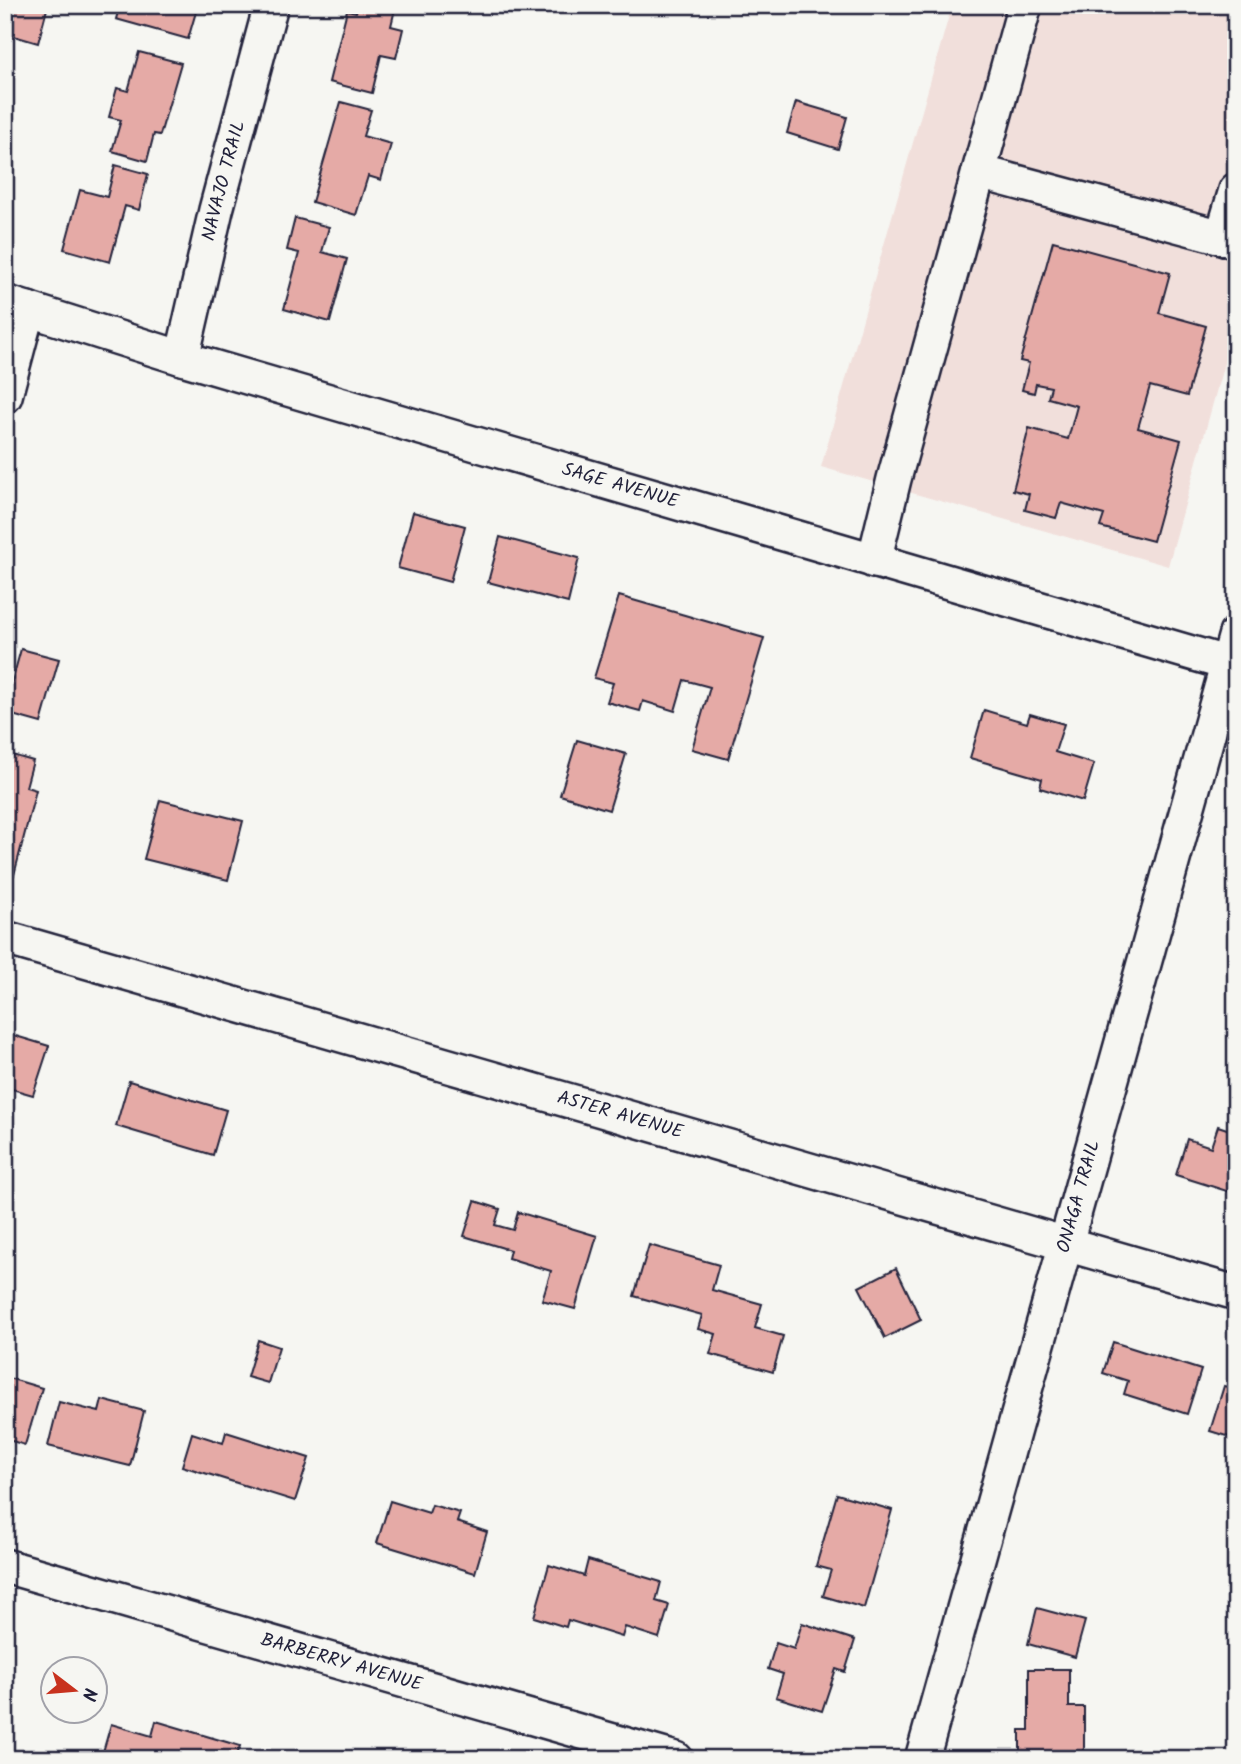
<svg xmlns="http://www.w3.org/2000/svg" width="1241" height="1764" font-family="Kalam,sans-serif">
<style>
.built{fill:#f1dfdb}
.building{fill:#e5aaa6;stroke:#22223b;stroke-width:2}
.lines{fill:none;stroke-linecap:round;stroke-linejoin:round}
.minor-casing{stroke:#22223b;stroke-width:38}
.minor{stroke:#f6f6f2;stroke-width:33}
.labels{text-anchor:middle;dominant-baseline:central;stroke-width:7;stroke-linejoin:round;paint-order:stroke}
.street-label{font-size:19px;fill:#22223b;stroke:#f6f6f2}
</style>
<rect width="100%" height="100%" fill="#f6f6f2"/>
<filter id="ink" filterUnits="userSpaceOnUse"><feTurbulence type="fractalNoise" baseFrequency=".0143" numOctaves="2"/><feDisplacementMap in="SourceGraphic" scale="14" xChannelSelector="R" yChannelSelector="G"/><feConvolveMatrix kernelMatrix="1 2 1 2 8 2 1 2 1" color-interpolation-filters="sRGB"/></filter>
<g filter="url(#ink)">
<polygon class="built" points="952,5 1236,5 1236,320 1168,566 821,467"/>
<g class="building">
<polygon points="5,5 48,5 38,43 7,34 10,25 5,24"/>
<polygon points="120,5 198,5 188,39 116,19"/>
<polygon points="358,5 396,5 391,26 403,29 396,58 381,55 372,93 329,82 347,10 356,12"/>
<polygon points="139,52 181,63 160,135 154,134 147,161 112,151 121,120 109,117 117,88 128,91"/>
<polygon points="341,102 371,110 363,136 391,144 381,180 368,176 356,215 312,202"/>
<polygon points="796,102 847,117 838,149 787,133"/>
<polygon points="115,165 148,174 139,210 125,206 110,262 64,249 80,190 107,197"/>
<polygon points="295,218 329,227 322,252 347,259 330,322 284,309 299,253 287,250"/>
<polygon points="1053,241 1170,273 1159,313 1206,326 1187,396 1150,386 1138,428 1181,440 1153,541 1100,527 1104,515 1061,503 1056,518 1025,510 1029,494 1013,490 1029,428 1068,439 1077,406 1048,398 1051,387 1036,384 1034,393 1022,390 1029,363 1020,361"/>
<polygon points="413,512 465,526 450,582 398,568"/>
<polygon points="500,537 579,558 568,603 488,582"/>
<polygon points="619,596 764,638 728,759 692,749 710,687 684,680 675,711 643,701 640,711 607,702 613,683 594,678"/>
<polygon points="21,649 59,659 41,723 5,713 5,707"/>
<polygon points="984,710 1027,723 1030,714 1064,724 1055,752 1094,764 1083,801 1040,788 1042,779 970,758"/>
<polygon points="577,740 626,754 609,810 560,795"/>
<polygon points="5,753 33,761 26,787 36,790 14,875 5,873"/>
<polygon points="160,800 243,821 228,880 144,859"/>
<polygon points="9,1034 49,1046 33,1095 5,1087 5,1040 7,1041"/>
<polygon points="129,1081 226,1110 213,1155 116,1126"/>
<polygon points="1218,1126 1236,1132 1236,1194 1176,1175 1187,1139 1211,1147"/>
<polygon points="475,1201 500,1209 495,1225 513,1230 518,1212 597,1236 575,1309 542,1300 551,1271 508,1258 510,1250 464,1236"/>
<polygon points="649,1245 719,1265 712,1290 762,1304 755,1328 783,1336 773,1372 710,1354 716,1334 698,1329 702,1315 634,1296"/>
<polygon points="896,1268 921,1320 885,1338 859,1287"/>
<polygon points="258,1340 279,1347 268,1383 247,1377"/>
<polygon points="1113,1342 1201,1370 1187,1414 1124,1394 1128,1381 1103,1373"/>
<polygon points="5,1377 42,1388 25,1445 5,1439"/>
<polygon points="1224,1386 1236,1389 1236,1439 1210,1431"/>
<polygon points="102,1400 144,1411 130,1466 48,1446 59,1402 99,1412"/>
<polygon points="226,1432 309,1458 295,1501 182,1466 192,1433 223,1443"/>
<polygon points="837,1494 892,1510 864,1608 823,1596 831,1570 816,1566"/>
<polygon points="390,1501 429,1513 432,1505 460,1513 457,1522 487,1532 475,1573 377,1543"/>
<polygon points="588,1560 661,1582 656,1601 669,1605 659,1638 625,1627 622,1637 568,1620 566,1627 534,1617 549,1565 584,1576"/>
<polygon points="1037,1608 1085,1621 1075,1657 1028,1644"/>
<polygon points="802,1623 855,1640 845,1672 836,1669 822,1711 776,1697 783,1674 768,1669 776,1643 794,1649"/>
<polygon points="1029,1669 1069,1669 1069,1707 1084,1707 1084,1753 1020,1754 1020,1730 1029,1730"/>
<polygon points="156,1721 240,1746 236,1759 101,1759 111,1724 152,1736"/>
</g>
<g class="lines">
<g class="minor-casing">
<g id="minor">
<polyline points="979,172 1222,237"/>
<polyline points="1236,190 1222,237 1236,242"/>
<path id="s1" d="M5,302L182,358L1236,666"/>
<path id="s2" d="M182,358L216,210L271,5"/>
<polyline points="5,396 28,309"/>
<polyline points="874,561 894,479 1025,5"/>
<path id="s3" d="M5,938L1236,1293"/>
<path id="s4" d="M5,1566L676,1759"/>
<path id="s5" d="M922,1759L1236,634"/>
</g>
</g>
<use href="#minor" class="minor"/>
</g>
</g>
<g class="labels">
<g class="street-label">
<text stroke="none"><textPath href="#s2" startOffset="182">NAVAJO TRAIL</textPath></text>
<text stroke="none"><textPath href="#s1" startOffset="642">SAGE AVENUE</textPath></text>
<text stroke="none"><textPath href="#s3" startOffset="640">ASTER AVENUE</textPath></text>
<text stroke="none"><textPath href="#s5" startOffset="584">ONAGA TRAIL</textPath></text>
<text stroke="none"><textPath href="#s4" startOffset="350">BARBERRY AVENUE</textPath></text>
</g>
</g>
<rect width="1241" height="1764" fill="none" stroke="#f6f6f2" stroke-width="28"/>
<rect x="14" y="14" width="1213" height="1736" fill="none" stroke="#22223b" stroke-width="2.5" filter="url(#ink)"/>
<g transform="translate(74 1690) rotate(106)"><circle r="33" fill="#f6f6f2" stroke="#a1a1a9" stroke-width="2"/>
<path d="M0-5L12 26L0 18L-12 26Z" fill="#c8321e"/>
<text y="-10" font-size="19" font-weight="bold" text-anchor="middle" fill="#22223b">N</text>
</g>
</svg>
